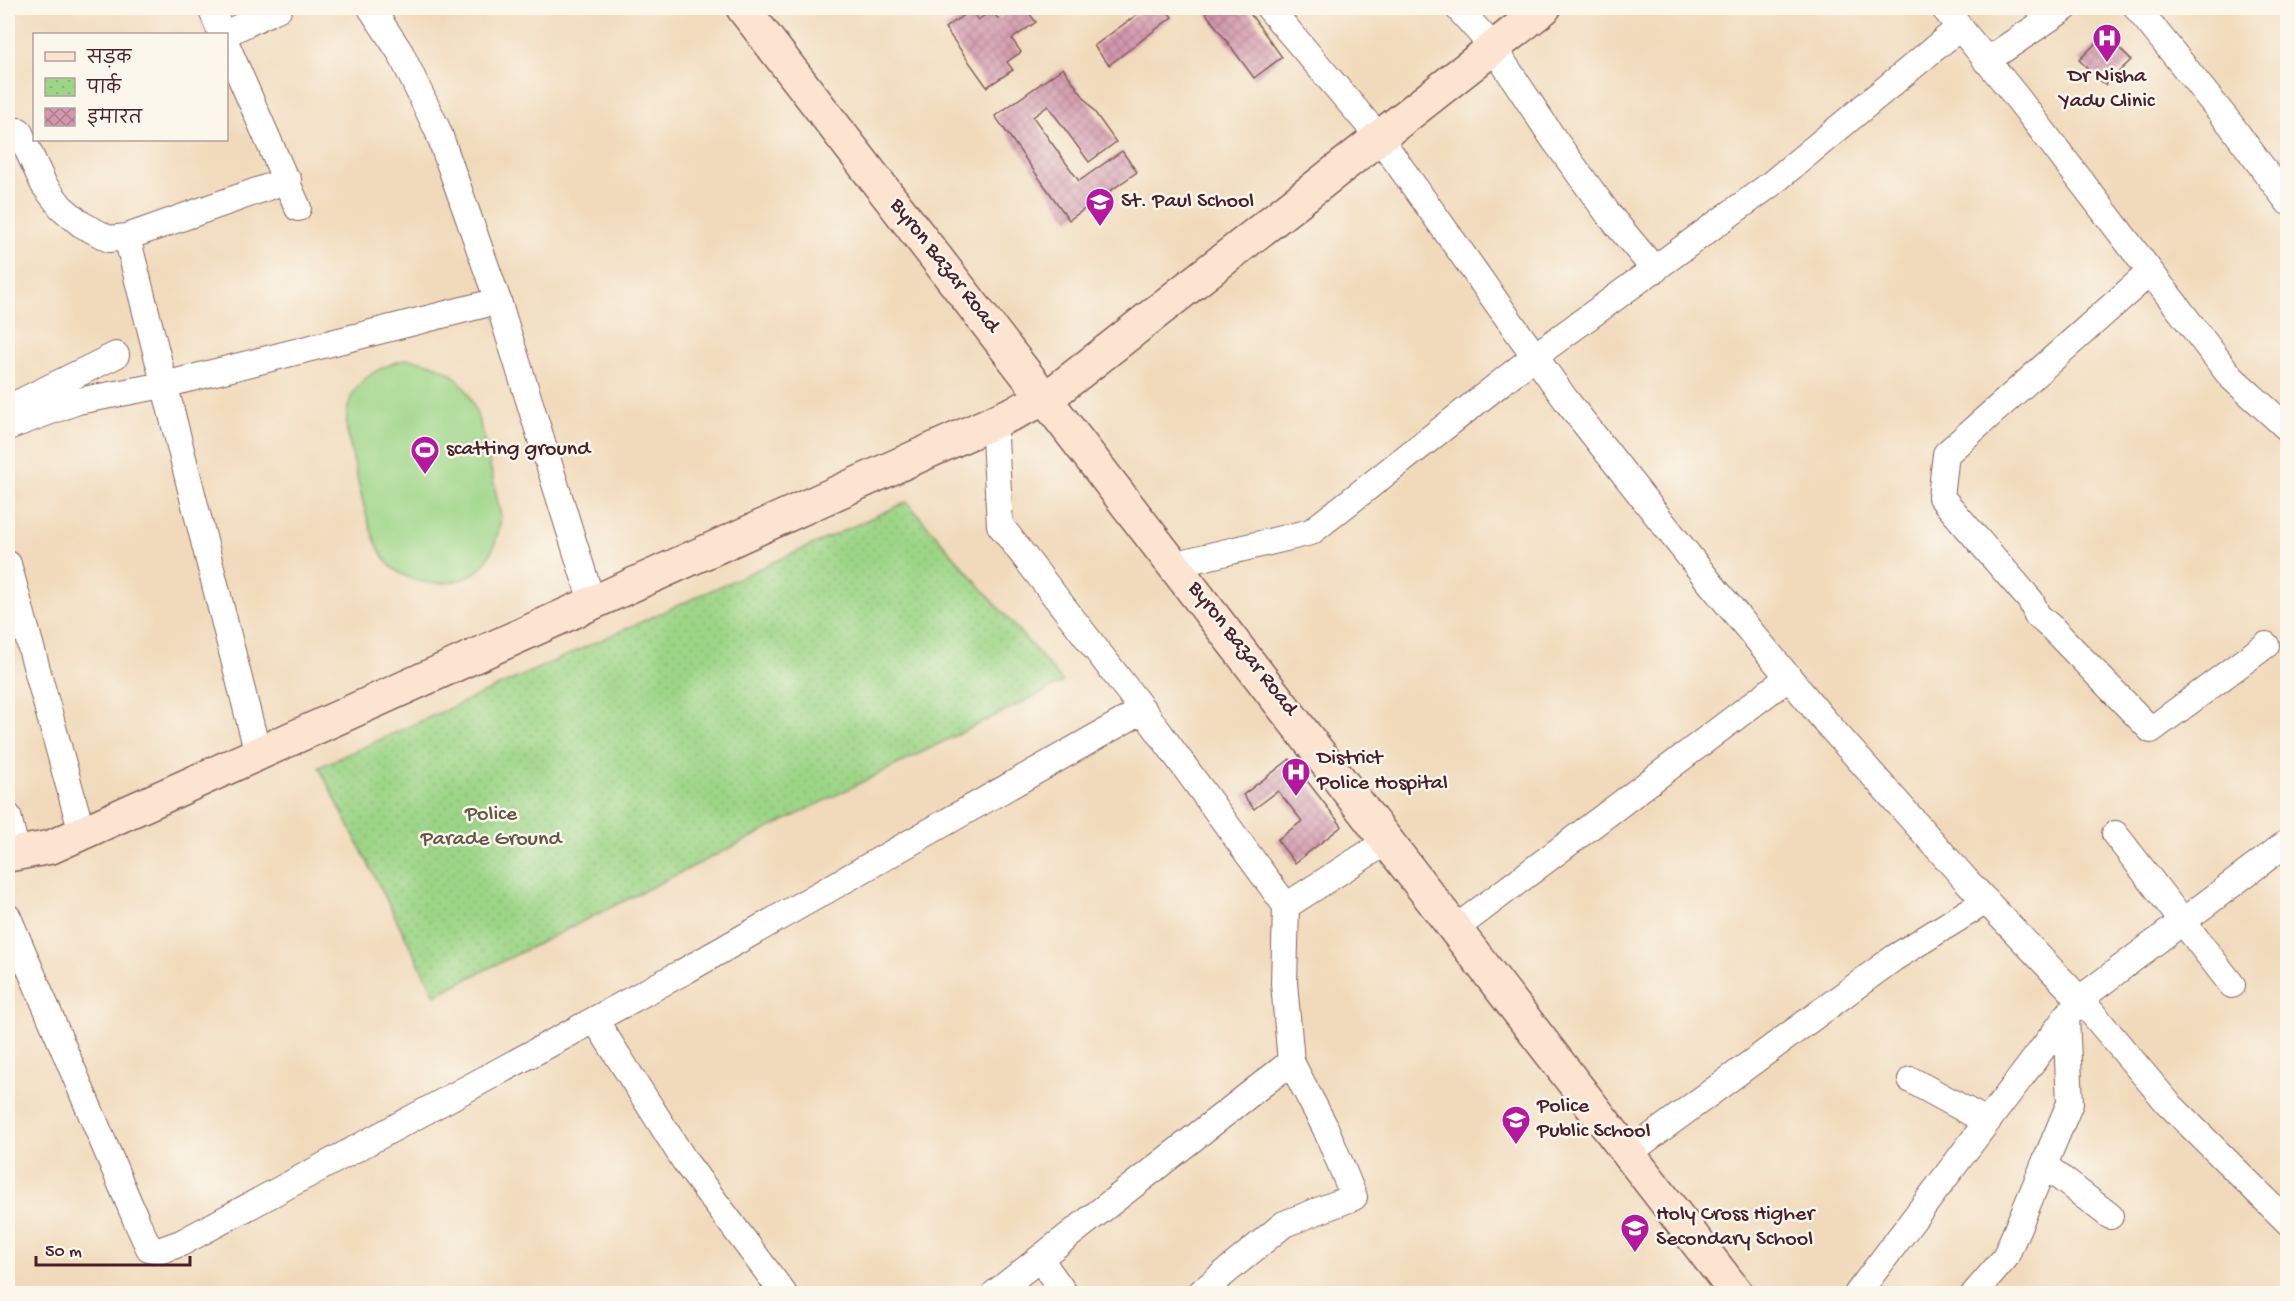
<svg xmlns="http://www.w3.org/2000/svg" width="2295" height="1301" font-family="'Gochi Hand','Playpen Sans Deva',sans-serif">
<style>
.park{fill:url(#park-dots);stroke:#747a59;stroke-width:1.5}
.pitch{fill:#9dd587;stroke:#747a59;stroke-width:1.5}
.building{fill:url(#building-cross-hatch)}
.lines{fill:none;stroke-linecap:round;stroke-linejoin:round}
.street-casing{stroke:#84605d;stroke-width:28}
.secondary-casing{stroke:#84605d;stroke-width:36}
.street{stroke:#fff;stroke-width:26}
.secondary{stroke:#fde4d1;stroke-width:33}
.labels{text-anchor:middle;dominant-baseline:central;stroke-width:5;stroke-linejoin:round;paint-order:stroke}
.poi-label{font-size:22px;fill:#4a1f2b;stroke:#fbf7ec;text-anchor:start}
.street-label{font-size:22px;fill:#4a1f2b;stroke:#fbf7ec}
.park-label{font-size:22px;fill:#635647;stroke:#fbf7ec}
</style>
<defs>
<pattern id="park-dots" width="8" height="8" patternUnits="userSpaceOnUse" patternTransform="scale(1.5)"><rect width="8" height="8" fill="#9dd587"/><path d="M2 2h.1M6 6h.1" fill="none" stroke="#89b675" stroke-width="1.8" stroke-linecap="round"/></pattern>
<pattern id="building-cross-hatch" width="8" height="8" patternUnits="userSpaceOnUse" patternTransform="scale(1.5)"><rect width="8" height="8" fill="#d398ad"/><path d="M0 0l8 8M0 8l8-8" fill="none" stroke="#ad7b8d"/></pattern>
</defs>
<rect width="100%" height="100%" fill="#fbf7ec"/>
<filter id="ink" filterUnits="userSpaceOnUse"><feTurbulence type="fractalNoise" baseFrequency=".0167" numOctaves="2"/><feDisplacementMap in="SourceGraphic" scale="12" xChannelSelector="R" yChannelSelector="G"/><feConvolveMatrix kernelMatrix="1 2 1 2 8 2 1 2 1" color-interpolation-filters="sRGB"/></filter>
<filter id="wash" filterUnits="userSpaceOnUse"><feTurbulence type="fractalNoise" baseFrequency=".008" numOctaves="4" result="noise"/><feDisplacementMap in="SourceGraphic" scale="24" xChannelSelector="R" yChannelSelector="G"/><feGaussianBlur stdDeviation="1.35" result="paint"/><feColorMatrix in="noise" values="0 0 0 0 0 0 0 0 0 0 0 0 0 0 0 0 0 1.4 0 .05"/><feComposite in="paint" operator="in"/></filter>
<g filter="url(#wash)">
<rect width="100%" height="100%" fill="#f1dabb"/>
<polygon class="park" points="907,502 1063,682 435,995 319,767"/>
<path class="pitch" d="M407,359C427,361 447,367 461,383C481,404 493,484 501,516C499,535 494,552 482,566C460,591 408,588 387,562C366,535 357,472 348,437C340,391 366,370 407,359Z"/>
<g id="blocks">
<g class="building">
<polygon points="1014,8 1025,8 1036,22 1012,39 1021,52 1007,62 1013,70 987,87 945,28 971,10 978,20 992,10 998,19"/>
<polygon points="1146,8 1165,8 1172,17 1109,65 1094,46"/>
<polygon points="1202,8 1246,8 1282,57 1254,78"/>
<polygon points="2105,34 2131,60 2105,85 2079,60"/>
<polygon points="1063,68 1116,142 1089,162 1048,106 1033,117 1079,181 1122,151 1137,172 1069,220 995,116"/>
<polygon points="1290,759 1342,826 1295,863 1277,840 1302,821 1278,791 1254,809 1243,795"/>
</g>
</g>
</g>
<g filter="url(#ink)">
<use href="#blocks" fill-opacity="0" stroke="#84605d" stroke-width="1.5"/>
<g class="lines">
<g class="street-casing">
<g id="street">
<polyline points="371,8 400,52 438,131 498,301 592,602"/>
<polyline points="1269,8 1379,137 1566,400 1711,584 1825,721 1966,880 2087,1007 2168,1103 2288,1222"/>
<polyline points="1458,8 1493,47 1553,138 1609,215 1655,270"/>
<polyline points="1944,8 2015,95 2231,377 2288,429"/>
<polyline points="2137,8 2231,125 2288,202"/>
<polyline points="212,11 222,34"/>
<polyline points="225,34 279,8"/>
<polyline points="226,44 298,208"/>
<polyline points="1986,61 2065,8"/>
<polyline points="19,131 44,185 61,207 81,224 109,239 127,237 288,180"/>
<polyline points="127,237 258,754"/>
<polyline points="2149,273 1946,454 1941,497 2031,601 2037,615 2053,629 2151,730 2266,645"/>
<polyline points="8,408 116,355"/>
<polyline points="994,421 1000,525 1143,710 1286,906 1284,983 1291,1062"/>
<polyline points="8,427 78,401 164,385 498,301"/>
<polyline points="8,564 82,833"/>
<polyline points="1176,564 1311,532 1535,356 1771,184 1959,28"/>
<polyline points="8,816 17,853"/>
<polyline points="2115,834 2232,985"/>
<polyline points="1286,906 1389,840"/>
<polyline points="8,917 137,1222 149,1248 159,1251 181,1243 683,972 1143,710"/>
<polyline points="1456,928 1789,677"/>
<polyline points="595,1020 686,1163 784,1294"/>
<polyline points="1911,1080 1986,1121"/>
<polyline points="1630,1152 1894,958 1986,901"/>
<polyline points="2044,1165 2110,1216"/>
<polyline points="1040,1259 1065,1294"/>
<polyline points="994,1294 1291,1062 1325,1127 1354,1197 1284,1224 1199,1294"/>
<polyline points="1857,1294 2080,999 2288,842"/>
<polyline points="1974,1294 2005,1258 2070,1103 2066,1017"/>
</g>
</g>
<g class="secondary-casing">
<g id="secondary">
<polyline points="743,8 1737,1294"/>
<polyline points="8,855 51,847 1047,398 1544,8"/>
</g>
</g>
<use href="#street" class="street"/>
<use href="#secondary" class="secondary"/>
</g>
</g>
<defs>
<g id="hospital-pin" transform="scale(1.5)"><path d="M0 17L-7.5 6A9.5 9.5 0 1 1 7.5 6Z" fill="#b5179e" stroke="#fbf7ec"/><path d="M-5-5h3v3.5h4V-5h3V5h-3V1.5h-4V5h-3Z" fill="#fff"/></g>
<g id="school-pin" transform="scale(1.5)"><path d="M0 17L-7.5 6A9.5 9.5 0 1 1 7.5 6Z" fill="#b5179e" stroke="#fbf7ec"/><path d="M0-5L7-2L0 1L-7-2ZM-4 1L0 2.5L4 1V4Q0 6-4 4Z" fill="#fff"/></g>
<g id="stadium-pin" transform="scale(1.5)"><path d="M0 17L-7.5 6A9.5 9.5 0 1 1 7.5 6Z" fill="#b5179e" stroke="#fbf7ec"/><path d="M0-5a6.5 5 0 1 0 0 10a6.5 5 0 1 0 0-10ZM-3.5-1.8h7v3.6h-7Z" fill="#fff"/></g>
</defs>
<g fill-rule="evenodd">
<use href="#hospital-pin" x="2107" y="38"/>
<use href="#school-pin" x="1100" y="202"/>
<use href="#stadium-pin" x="425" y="450"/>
<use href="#hospital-pin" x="1296" y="772"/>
<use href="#school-pin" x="1516" y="1120"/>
<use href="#school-pin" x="1635" y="1228"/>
</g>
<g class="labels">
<g class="poi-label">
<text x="2107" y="77" text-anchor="middle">Dr Nisha<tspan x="2107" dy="25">Yadu Clinic</tspan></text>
<text x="1121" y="202">St. Paul School</text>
<text x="446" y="450">scatting ground</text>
<text x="1317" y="759">District<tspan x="1317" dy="25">Police Hospital</tspan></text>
<text x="1537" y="1107">Police<tspan x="1537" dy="25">Public School</tspan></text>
<text x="1656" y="1215">Holy Cross Higher<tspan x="1656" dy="25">Secondary School</tspan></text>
</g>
<g class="street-label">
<text transform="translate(944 266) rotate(52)">Byron Bazar Road</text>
<text transform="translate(1242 649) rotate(52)">Byron Bazar Road</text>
</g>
<g class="park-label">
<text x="491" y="815">Police<tspan x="491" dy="25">Parade Ground</tspan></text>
</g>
</g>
<rect width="2295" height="1301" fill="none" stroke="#fbf7ec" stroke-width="30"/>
<rect x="33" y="33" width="195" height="108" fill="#fbf7ec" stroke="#b4a19f" stroke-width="1.5"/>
<rect x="45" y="52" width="30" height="9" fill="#fde4d1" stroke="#b4a19f" stroke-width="1.5"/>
<text x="87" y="63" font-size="18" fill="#4a1f2b">सड़क</text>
<rect x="45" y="78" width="30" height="18" fill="url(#park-dots)" stroke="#b4a19f" stroke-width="1.5"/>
<text x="87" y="93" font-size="18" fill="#4a1f2b">पार्क</text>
<rect x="45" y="108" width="30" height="18" fill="url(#building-cross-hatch)" stroke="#b4a19f" stroke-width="1.5"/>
<text x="87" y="123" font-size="18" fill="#4a1f2b">इमारत</text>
<path d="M36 1256v9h154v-9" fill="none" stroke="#4a1f2b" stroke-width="3"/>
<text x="45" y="1256" font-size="18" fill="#4a1f2b" stroke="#fbf7ec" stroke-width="4.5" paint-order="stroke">50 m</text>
</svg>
